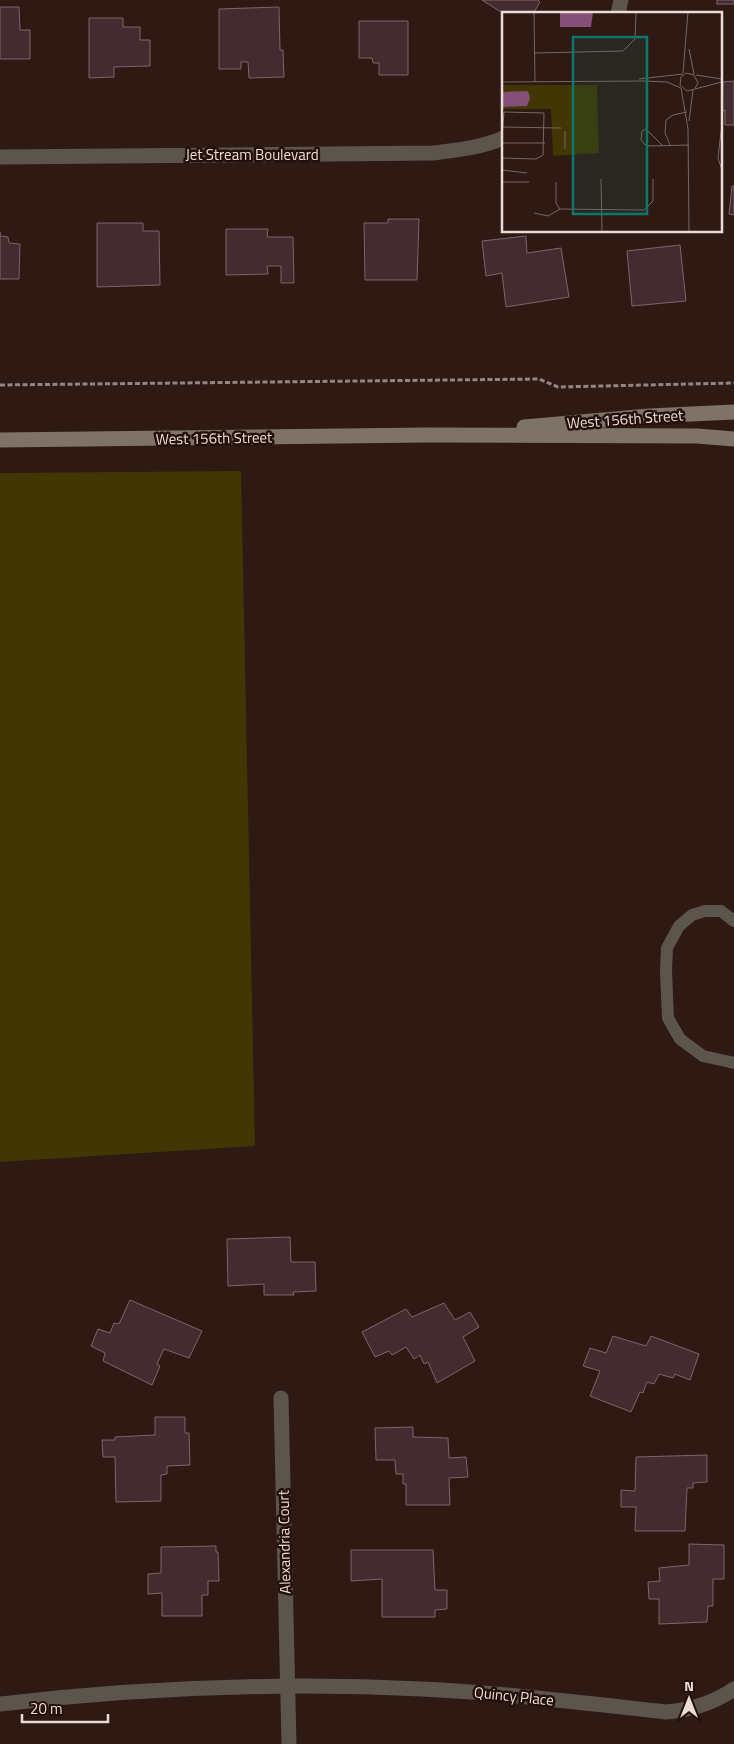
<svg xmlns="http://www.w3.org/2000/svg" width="734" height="1744" font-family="'Titillium Web',sans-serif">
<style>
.green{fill:#403704}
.building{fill:#432c30;stroke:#7f6469}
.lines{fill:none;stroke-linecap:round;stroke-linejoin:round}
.path{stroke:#96847f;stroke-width:3;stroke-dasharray:5 2.5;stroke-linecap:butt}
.lane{stroke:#5c554d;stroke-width:12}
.street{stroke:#5c554d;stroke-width:15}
.secondary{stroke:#7e7366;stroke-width:15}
.labels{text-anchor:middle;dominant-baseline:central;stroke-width:5;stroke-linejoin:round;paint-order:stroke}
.street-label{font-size:15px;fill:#ebdcd8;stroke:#24100a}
.inset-road{fill:none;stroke:#7a6762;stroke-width:1}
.view{fill:#0f766e;fill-opacity:0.15;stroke:#0f766e;stroke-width:2.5}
.inset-edge{fill:none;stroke:#ebdcd8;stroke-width:2.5}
</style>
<rect width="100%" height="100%" fill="#2e1913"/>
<polygon class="green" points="241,471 255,1146 0,1162 0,473"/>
<g class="building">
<polygon points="482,0 538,0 540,2 533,14 504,14"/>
<rect x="717" y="0" width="17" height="4"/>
<polygon points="0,7 19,7 20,30 30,30 30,59 0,59"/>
<polygon points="279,7 280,50 283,50 284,77 249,78 248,62 241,62 241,69 219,69 219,9"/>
<polygon points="89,18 123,18 123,27 140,27 140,40 150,40 150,66 114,67 114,77 89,78"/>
<polygon points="359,21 408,21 408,75 379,75 379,63 373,63 372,58 359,58"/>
<polygon points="734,81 734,125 725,125 725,110 722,111 723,82"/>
<polygon points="732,186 734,186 734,215 729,214"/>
<polygon points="388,219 419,219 417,280 365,280 364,223 388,223"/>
<polygon points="97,223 143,223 143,231 159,231 160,285 97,287"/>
<polygon points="226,229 268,229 267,237 293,237 294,283 281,283 281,266 267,266 268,274 226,275"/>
<polygon points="0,232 0,236 8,237 9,243 20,244 19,279 0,279"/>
<polygon points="526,236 527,253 561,248 569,297 506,307 502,273 486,276 482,241"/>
<polygon points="680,245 686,301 632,306 627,251"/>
<polygon points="290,1237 291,1262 315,1262 316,1291 293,1292 294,1295 264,1295 264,1284 228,1286 227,1239"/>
<polygon points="130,1300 202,1331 189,1358 164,1349 157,1364 160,1366 152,1385 103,1361 105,1353 91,1346 98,1329 110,1333 114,1323 119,1324"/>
<polygon points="444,1303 455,1320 470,1312 479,1327 463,1337 475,1361 437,1383 428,1362 424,1364 420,1355 414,1359 406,1347 392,1355 389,1351 375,1357 362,1332 406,1309 412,1317"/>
<polygon points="613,1336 646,1346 651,1336 699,1354 690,1380 675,1374 673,1378 659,1374 654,1384 647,1382 643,1393 640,1392 631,1412 590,1396 600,1371 583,1366 590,1348 606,1353"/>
<polygon points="155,1417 185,1417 185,1433 189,1433 190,1465 167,1466 167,1474 161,1475 161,1501 116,1502 115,1457 103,1457 102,1440 115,1440 115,1437 155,1435"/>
<polygon points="413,1427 413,1437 448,1438 449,1458 466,1457 468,1477 449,1478 450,1505 406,1505 406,1484 403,1484 403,1474 396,1474 395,1460 376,1460 375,1428"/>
<polygon points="707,1455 707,1482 693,1483 693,1488 687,1488 685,1531 635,1531 636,1507 621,1507 621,1490 635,1491 636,1457"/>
<polygon points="689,1544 724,1545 724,1579 713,1579 713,1606 708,1606 707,1622 659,1624 659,1599 649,1599 648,1582 660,1581 659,1568 689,1565"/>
<polygon points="216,1546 216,1552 218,1552 219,1581 208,1581 208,1595 202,1595 202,1616 162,1616 162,1593 148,1594 148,1574 161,1573 161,1547"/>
<polygon points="351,1550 433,1550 435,1590 447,1590 447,1609 435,1610 435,1617 382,1617 382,1579 351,1581"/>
</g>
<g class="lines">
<polyline class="path" points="0,385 539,379 558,387 734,383"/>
<polyline class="lane" points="734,921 721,911 705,911 692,915 679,926 667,948 666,971 668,1018 680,1039 703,1056 734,1063"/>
<g class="street">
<polyline points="618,14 621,0"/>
<path d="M0,157L433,153C456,150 481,148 503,138"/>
<polyline points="281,1398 289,1744"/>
<path d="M0,1704C140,1688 281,1682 422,1689C504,1693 585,1703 666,1712C691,1710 714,1703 734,1689"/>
</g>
<g class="secondary">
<polyline points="524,427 649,416 734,412"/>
<polyline points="0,440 427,435 697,436 734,439"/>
</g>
</g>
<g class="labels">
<g class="street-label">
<text x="252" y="154">Jet Stream Boulevard</text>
<text transform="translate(625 419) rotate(-4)">West 156th Street</text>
<text transform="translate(214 438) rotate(-1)">West 156th Street</text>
<text transform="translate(284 1542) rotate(-91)">Alexandria Court</text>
<text transform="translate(514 1696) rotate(6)">Quincy Place</text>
</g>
</g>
<g transform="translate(502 12)">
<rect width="220" height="220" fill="#2e1913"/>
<path d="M0,73H95L97,141L51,144L49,97H0Z" fill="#403704"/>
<path d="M58,0H91L89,15H58ZM26,79L28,86L25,94L0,95V80Z" fill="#864f77"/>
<path class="inset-road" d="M32,0L33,70M187,37L192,62M33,41L121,39L133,27L134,0M181,61L186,0M194,63L220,67M137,67L181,62M0,70L142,69L165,70L179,76M179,76L186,117L187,220M193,76L196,71L192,63L184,61L179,65L178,73L185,79L220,70M187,109L191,78M220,111L216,146L220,158M0,115L59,116M0,125L2,100L42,101L41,143L34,147L0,146M0,131H43M160,133L144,117L140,119L139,128L142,132L148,134L187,133M168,133L163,121L164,108L171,103L185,100M63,137V119M0,158L25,161M99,167L100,220M0,170H27M54,170V191L58,197M58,197L142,198L151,189V167M32,201L46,204L58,197"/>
<path class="view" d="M71,25H145V202H71Z"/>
<rect width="220" height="220" class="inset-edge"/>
</g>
<g transform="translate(689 1699)" stroke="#24100a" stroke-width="4" paint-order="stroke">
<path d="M0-4L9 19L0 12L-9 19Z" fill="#ebdcd8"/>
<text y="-8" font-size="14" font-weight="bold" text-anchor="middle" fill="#ebdcd8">N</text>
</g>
<path d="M22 1714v8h86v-8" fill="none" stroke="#ebdcd8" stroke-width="2.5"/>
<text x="30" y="1714" font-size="15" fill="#ebdcd8" stroke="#24100a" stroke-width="4" paint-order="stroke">20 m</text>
</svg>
